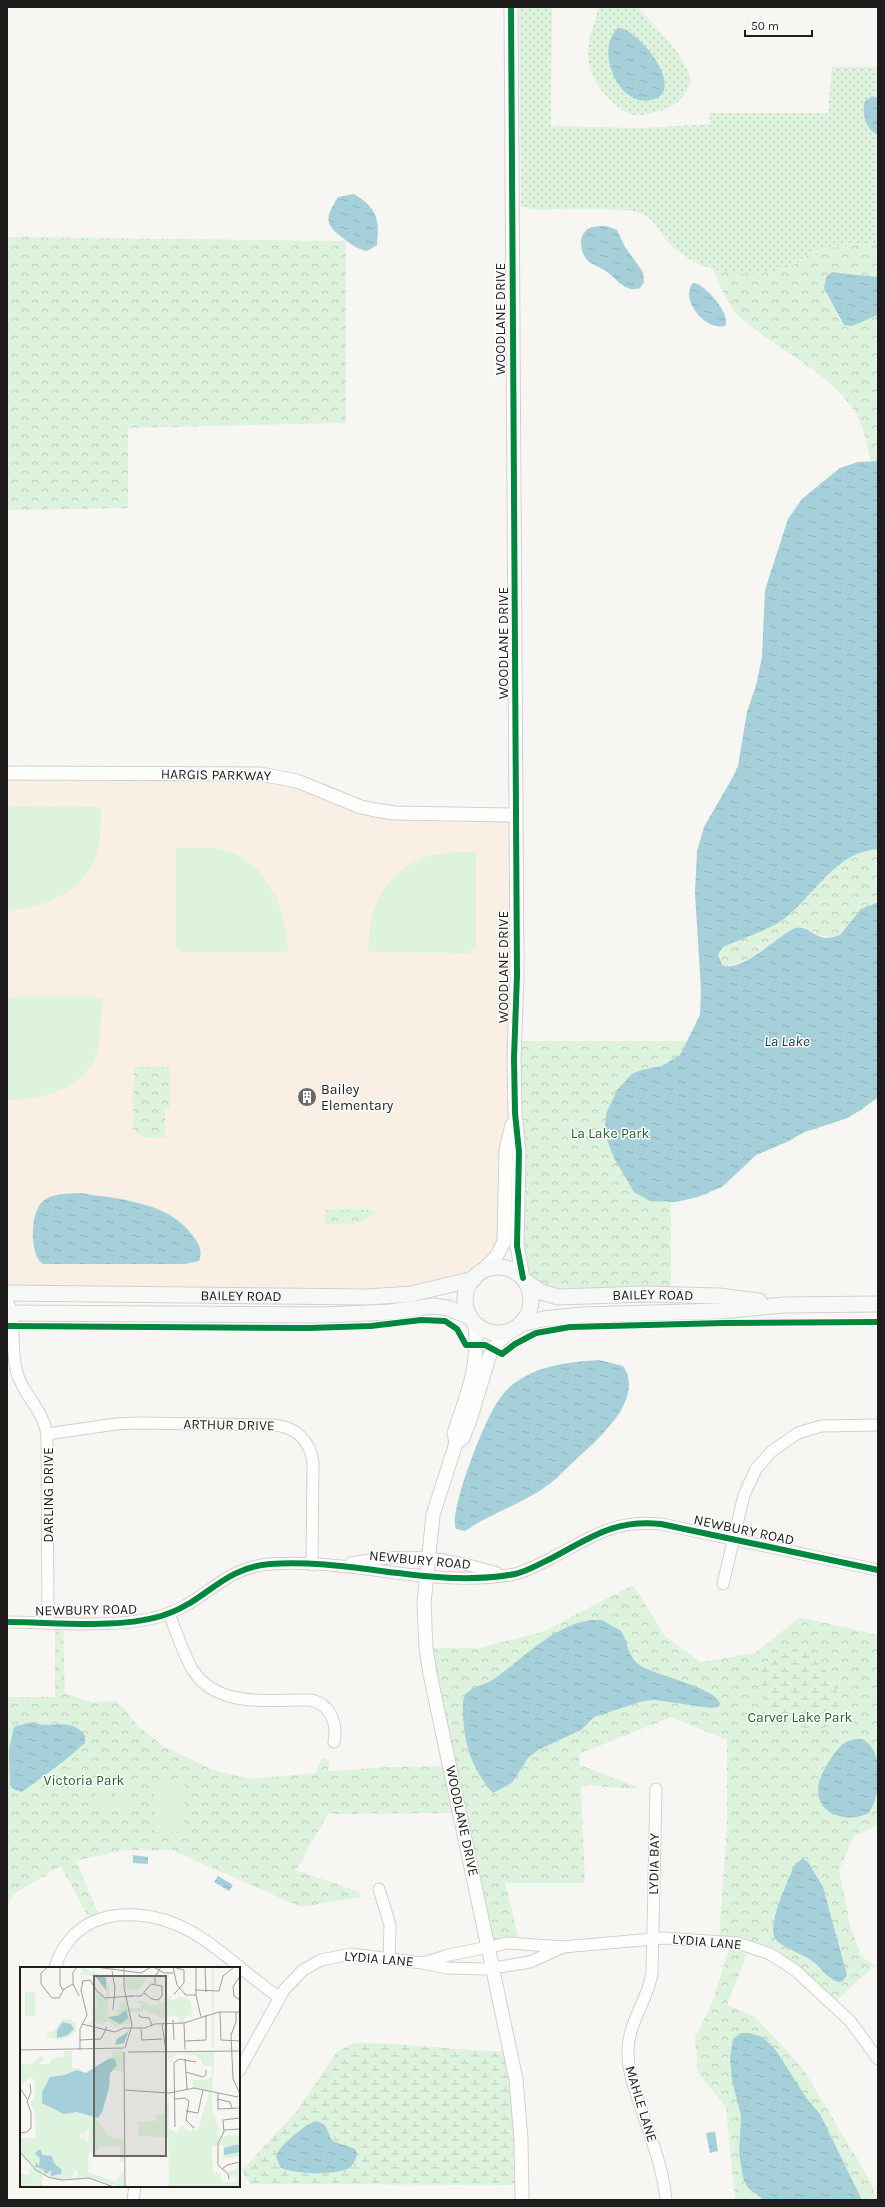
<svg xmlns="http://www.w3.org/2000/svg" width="885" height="2207" font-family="Karla,sans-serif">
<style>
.education{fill:#f9efe4}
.grass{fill:url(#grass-dots)}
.forest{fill:url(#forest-crowns)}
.wetland{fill:url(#wetland-marsh)}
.pitch{fill:#def3dd}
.water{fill:url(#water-ripples)}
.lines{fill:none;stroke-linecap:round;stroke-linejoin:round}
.minor-casing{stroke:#d2d1cf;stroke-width:13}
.tertiary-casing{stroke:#d2d1cf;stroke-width:15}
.secondary-casing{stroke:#d2d1cf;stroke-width:17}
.minor{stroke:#fefefd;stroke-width:11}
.tertiary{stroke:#fefefd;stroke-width:13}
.secondary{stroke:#f6f8f6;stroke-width:15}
.cycleway-casing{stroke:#fff;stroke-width:8}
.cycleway{stroke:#00873e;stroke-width:6}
.labels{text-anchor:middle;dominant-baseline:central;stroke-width:3;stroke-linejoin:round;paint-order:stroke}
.street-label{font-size:14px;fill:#1e1d1b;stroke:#fff}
.poi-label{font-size:14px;fill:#1e1d1b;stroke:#fff;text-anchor:start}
.park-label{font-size:14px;fill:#275f2f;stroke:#fff}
.water-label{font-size:15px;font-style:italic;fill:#17363d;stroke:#fff}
.inset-road{fill:none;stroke:#a19f9d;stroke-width:1}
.view{fill:#6a6967;fill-opacity:0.15;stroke:#6a6967;stroke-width:2}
.inset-edge{fill:none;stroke:#1e1d1b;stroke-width:2}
</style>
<defs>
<pattern id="grass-dots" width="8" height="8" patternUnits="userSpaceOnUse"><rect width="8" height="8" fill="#def3dd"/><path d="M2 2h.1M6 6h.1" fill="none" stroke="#bed0bd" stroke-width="1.8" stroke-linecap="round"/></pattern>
<pattern id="forest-crowns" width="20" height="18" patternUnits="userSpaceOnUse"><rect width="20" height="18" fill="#def3dd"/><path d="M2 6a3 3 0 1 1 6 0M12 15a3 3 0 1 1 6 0" fill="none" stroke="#bed0bd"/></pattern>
<pattern id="wetland-marsh" width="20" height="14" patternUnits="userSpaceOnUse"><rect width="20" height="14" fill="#def3dd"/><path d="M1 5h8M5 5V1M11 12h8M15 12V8" fill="none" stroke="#bed0bd"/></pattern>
<pattern id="water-ripples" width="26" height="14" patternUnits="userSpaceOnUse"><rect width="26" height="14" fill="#a5d0d9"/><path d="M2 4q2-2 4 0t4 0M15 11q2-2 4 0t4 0" fill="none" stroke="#8eb2ba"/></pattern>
</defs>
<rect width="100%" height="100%" fill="#f8f6f3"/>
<polygon class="education" points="7,773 260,774 361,807 515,815 517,975 504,1234 474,1279 431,1290 7,1293"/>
<g class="grass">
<path d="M519,7H552L551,126L641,128L710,124V113H828L832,67H878V98L872,96L864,116L870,128L878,135V245C858,246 837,244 818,250C809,253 803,260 794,264C769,277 739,278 712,269C696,264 682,256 671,245C658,232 653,214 633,211C609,208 584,210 560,209C547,209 533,211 521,206Z"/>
<path d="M599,7H638C656,29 684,52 691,80C684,102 673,108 652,113C646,114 640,116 634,115C613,109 593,84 589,64C585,45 594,25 599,7Z"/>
</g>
<g class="forest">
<polygon points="7,237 346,241 346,423 128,428 128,508 7,510"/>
<path d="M878,245V277L838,272L825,291L833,303L840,320L867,318L878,315V461H871C866,445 864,426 855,412C831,373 774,348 740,317C727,305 720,285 713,269C740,276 767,277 793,265C802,261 808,254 817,251C836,244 858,246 878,245Z"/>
<path d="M878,849V902C858,907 854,923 840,935C815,942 812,924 796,928C788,930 781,936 775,941C760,952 745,963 726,966L719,962L718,952L723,947C741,939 769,930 784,919C815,895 835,852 878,849Z"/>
<path d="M515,1041H840L839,1121C811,1130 783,1141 757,1155C746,1160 739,1171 730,1180C714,1194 692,1201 671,1202V1295L566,1298L523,1278Z"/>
<polygon points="134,1067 170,1067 170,1109 165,1109 165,1137 140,1137 133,1129"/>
<path d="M325,1210H378C364,1227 345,1224 325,1224Z"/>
<polygon points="633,1585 665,1636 700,1662 755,1653 800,1617 878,1635 878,1825 854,1836 839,1870 850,1925 862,1957 875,1965 833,2004 795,1970 750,1946 727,2005 755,2017 802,2067 871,2182 877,2200 735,2200 726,2108 698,2072 695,2038 712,2003 731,1942 719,1940 727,1824 727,1740 671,1717 579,1754 580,1765 637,1787 637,1789 581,1785 585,1883 505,1883 520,1943 488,1946 461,1813 328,1814 296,1870 359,1892 361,1897 301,1907 171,1850 123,1850 76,1861 100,1918 91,1922 61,1866 15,1893 7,1906 7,1697 55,1697 55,1622 63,1623 65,1693 91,1702 117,1701 140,1728 163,1746 213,1770 251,1779 315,1773 322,1757 329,1760 328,1771 391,1767 451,1766 426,1648 478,1648 542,1632"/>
</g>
<g class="wetland">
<path d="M790,1652C796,1652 802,1651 808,1654C823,1661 847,1698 840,1715C837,1723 830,1727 822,1728C791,1733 769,1721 761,1692C758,1683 757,1673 763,1666C770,1657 780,1655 790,1652Z"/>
<path d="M358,2043C409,2043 460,2051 511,2052L522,2185L250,2184L242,2170L297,2111L336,2053L351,2044Z"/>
</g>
<g class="pitch">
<path d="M7,806L101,807C101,819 101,831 99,844C92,888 47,909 7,910Z"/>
<path d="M176,848C192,848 212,846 228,851C269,864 287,913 288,952H181L176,947Z"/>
<path d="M454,852H476V947L470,953L368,952C369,916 378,881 413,863C417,861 422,857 426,856C435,854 445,854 454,852Z"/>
<path d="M7,998H102C101,1014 101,1029 99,1044C91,1087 45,1100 7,1100Z"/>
<rect x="95" y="1779" width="15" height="32"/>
<rect x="115" y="1779" width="15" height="32"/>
<rect x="154" y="1785" width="30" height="47"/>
</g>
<g class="water">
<path d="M618,28C635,26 686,87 655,99C620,112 593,50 618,28Z"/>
<path d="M872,96L878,98V135C866,130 861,113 865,101Z"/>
<path d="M354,194C377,208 380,219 377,245L367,251C357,249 352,245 343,238C323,223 326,217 338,197Z"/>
<path d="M606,226L617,230L625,247L643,272L644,282L640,288C626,294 616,278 606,271C600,267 592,265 587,260C580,252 578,235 588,229C593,226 600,226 606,226Z"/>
<polygon points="832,272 878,277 878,315 852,326 844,325 824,288 826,278"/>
<path d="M693,283C705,283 732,316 725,326C705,331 679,299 693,283Z"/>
<path d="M878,461V849C835,852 815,895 784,919C769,930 741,939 723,947L718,955L722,965C742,973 774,939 791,930C805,922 812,936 825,938C830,938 835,936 840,935L861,909L878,902V1097L861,1110L845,1119L804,1132L789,1141L756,1155L722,1187L697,1197L676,1202L650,1201L634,1192L614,1158L607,1140L605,1128L606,1114L617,1090L632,1074L641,1070L662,1066L680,1055L700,1015L701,991L695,893L697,851L704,827L734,775L738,766L747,712L757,682L762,657L765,590L788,519L802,499L840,468L858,462Z"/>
<path d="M79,1193C118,1199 168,1201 193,1236C199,1245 203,1250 199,1261L184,1264H43C29,1255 30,1212 43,1201C52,1193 68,1194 79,1193Z"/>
<path d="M599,1360L623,1366C647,1401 592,1444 570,1465C564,1470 559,1477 552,1482C526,1503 492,1512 465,1531L456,1529C448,1513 485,1419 497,1403C501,1396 508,1387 515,1383C539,1365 570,1362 599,1360Z"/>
<path d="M592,1620H602L621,1631C628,1642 627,1655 638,1664C651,1675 717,1687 720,1704L718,1707L711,1708L655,1700L643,1701L594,1717L581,1730L538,1750L528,1758L512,1783L493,1793C473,1771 464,1745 463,1715C463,1709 462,1703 464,1697C468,1687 486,1685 494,1679C524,1658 555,1624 592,1620Z"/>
<path d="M31,1722C49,1730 69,1716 85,1735V1743L64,1761L22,1792L13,1789L10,1785L9,1749L14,1727Z"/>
<path d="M861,1739C885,1747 881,1795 869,1813C849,1823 818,1817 818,1789C818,1777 834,1751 843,1744C848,1740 855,1739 861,1739Z"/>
<polygon points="133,1855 148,1857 148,1864 133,1863"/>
<path d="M803,1859L808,1862L823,1887L847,1975L842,1982C832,1984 822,1969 815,1963C803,1954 788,1950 777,1941C764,1929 788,1882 793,1868L796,1863Z"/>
<polygon points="218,1876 233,1885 229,1891 214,1882"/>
<polygon points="741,2033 749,2033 763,2037 775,2049 807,2099 820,2114 862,2200 764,2200 748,2188 744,2181 741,2167 739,2152 741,2116 732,2080 730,2058 733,2039"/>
<path d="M317,2121L325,2125L332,2141L355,2149L357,2154C356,2159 354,2165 349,2168C339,2175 291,2175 280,2167L276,2156C279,2146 307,2122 317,2121Z"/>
<polygon points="715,2132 718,2151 710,2153 706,2133"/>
</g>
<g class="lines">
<g class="minor-casing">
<g id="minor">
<path d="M7,1300C17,1323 10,1349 17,1373C23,1395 43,1409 47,1434L48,1622"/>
<path d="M47,1434L116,1424L138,1423L274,1425C295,1427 309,1439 313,1461L312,1565"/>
<path d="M351,1563C406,1553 444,1556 497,1573"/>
<polyline points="723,1584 744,1495 756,1469 772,1451 798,1433 821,1426 878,1425"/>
<path d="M169,1614C176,1631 182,1649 190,1665C213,1710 269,1699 310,1700C330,1703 338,1724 334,1742"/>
<path d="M7,1622C55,1622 123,1630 167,1614C207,1600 223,1568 270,1564C352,1558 433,1589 515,1574C528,1571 539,1564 550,1559C590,1538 614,1519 661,1524L878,1570"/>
<path d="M656,1789L652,1973C648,2000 629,2021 628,2049C627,2069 634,2087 640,2105C650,2136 663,2167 666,2200"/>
<polyline points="379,1889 390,1925 389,1959"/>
<polyline points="423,1963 449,1955 508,1943 563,1947 664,1938 738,1943 770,1954 795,1970 850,2021 878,2059"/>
<path d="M55,1968C61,1947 75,1929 95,1921C108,1915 122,1914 137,1915C196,1918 233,1967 279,1997"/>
<polyline points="239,2071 284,1990 303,1970 321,1960 351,1954 423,1963 447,1968 487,1969 530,1962 563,1947"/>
<polyline points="133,2200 135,2186"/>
</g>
</g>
<g class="tertiary-casing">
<g id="tertiary">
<polyline points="511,7 517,975 514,1058 515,1113 519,1152 517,1246 523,1278"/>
<polyline points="7,773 260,774 297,781 361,807 375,810 395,813 515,815"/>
<polyline points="477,1276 496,1257 504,1242 506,1150 512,1125"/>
<polyline points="510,1331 496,1345 489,1357 470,1420 463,1438 456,1443 433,1515 424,1603 426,1648 430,1674 516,2079 521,2139 522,2200"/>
<path d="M456,1443L454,1433C467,1395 480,1365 475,1324"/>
</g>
</g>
<g class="secondary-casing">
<g id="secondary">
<circle cx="498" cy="1300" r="33"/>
<path id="s1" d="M525,1281L541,1292L558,1297L645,1294L719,1296L759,1301"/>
<path id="s2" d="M7,1293L368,1297L411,1294L474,1279"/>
<polyline points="7,1313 323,1315 391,1312 432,1306 448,1308 470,1317"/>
<polyline points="521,1324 543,1319 582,1315 720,1311 784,1305 878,1304"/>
</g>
</g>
<use href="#minor" class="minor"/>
<use href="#tertiary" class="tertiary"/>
<use href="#secondary" class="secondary"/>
<g class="cycleway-casing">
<g id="cycleway">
<polyline points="511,7 517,975 514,1058 515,1113 519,1152 517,1246 523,1278"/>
<polyline points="7,1326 309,1328 371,1326 421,1320 445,1321 457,1329 466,1345 485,1345 502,1354 515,1344 536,1333 570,1327 724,1323 878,1322"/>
<path d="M7,1622C55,1622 123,1630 167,1614C207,1600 223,1568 270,1564C352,1558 433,1589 515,1574C528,1571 539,1564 550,1559C590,1538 614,1519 661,1524L878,1570"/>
</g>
</g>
<use href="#cycleway" class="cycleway"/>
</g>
<defs>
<g id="building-disc" transform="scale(1)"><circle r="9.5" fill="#6a6967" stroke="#fff"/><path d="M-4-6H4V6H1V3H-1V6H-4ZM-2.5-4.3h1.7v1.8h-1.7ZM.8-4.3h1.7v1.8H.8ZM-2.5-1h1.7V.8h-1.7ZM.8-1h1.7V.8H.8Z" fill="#fff"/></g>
</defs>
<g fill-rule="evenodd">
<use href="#building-disc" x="307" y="1097"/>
</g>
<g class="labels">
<g class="street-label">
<text transform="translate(500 319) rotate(-90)">WOODLANE DRIVE</text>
<text transform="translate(503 643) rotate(-90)">WOODLANE DRIVE</text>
<text transform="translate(216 775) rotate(1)">HARGIS PARKWAY</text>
<text transform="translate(503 967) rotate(-90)">WOODLANE DRIVE</text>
<text stroke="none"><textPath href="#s1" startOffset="132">BAILEY ROAD</textPath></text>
<text stroke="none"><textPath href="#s2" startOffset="234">BAILEY ROAD</textPath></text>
<text transform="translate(229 1425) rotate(1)">ARTHUR DRIVE</text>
<text transform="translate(48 1495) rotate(-90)">DARLING DRIVE</text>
<text transform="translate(744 1530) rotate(12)">NEWBURY ROAD</text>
<text transform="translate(420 1560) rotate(5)">NEWBURY ROAD</text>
<text transform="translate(86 1610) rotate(-1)">NEWBURY ROAD</text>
<text transform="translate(462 1821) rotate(78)">WOODLANE DRIVE</text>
<text transform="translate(654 1864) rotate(-89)">LYDIA BAY</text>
<text transform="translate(707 1942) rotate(5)">LYDIA LANE</text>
<text transform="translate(379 1959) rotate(5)">LYDIA LANE</text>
<text transform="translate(641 2104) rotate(73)">MAHLE LANE</text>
</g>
<g class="poi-label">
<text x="321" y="1089">Bailey<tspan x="321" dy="16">Elementary</tspan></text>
</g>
<g class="park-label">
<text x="610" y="1133">La Lake Park</text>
<text x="800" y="1717">Carver Lake Park</text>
<text x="84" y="1780">Victoria Park</text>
</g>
<g class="water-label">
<text x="787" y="1041">La Lake</text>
</g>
</g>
<g transform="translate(20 1967)">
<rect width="220" height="220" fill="#f8f6f3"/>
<path d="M192,0H194V81H192ZM84,167L95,172H104V194L99,195L101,179L79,180L78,184L69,185L68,205L96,215L98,210H102L101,205L104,206V220L62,210V189L0,181V171H15V168L61,171L64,169L67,176L69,169ZM1,207L8,208L15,214L16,220H0Z" fill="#def3dd"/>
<path d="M60,0L86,10L90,23L87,47L92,49L99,46L94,43H99V36H105L104,31L106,30L109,41H120L122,37L117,34H122L132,38H140L138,33L141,37L152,28L150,32L154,33L160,29L170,33L172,42L178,41L172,43L173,47L164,51L165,56L159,57V51L151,48L142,51L141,57V51L126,44L110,45L112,55L95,60L89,54L81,57L72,55L70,60H67L73,51L72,41L78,37L75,29L78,26L85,30L87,26L75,9L60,8V6H64ZM5,25H15V49H5ZM101,83L104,85V104H78V98L92,91V84ZM44,84H52V102L58,101L64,104L55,103L60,147L75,151L88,167L69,169V162L63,166L64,169L60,167V171H63L62,210L56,211L58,205L55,203L52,211L36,212L19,205L0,184V172L16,171L15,145L10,136L15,128V115L12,112L10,116L12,111H9L4,117L0,116V101L1,98L12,96L22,88L23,94L19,97H29L33,91L44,90ZM148,84H195L192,125L173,121L172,112L178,113V109L179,113L188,112L192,109V100L182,98L180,91L174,88L157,87L150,92L154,95L148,93ZM189,125H192V142L199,162L196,167L200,170L197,178L192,180L193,206H199L202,203L200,206L203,215H217V210H210L208,206L218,200L217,196H220V220H149L148,170L118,169V155L136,154V148L146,147L149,127V161L156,166L162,160L157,159H163L170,165L173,161L177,166ZM220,168V189L203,192V178H198L202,169ZM11,199L22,208V220H16V215L8,210Z" fill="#def3dd"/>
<path d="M104,11H126V12L119,22L114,23L105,22ZM50,52L56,56V63L51,69L40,73L27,70V66L34,64L42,53Z" fill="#def3dd"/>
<path d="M80,8L86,11V23L76,10ZM106,43L108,51L100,57L88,50L98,49ZM43,55L51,57L54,62L48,68L37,71V63ZM109,64L104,76L95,78L97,72ZM94,91L97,98L90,106L89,121L82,145L78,151L56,145L44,147L22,136V125L30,110L44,108L57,103L66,106L88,92ZM214,178H220V185L204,188V181ZM18,183H21L22,188L32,189L34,196L42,203L41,207L31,209V203L26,207L23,202L15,200L16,195L19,199L20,191L15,187Z" fill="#a5d0d9"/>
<path class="inset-road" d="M28,0L21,6V17L32,31H39L44,22L53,17M40,0V18L43,23M57,0L53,5V17L59,29M76,0L121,6L131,0M104,0V20L112,58L105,81M134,0L144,6H153M153,0L157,18L166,28H176M153,0L164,3V16L154,27M176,0V28L181,50M185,0L186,25M92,4L95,21L93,43M220,9L213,20L214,29L220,33M135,17V10L141,0M175,23L199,24L203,9L214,0M110,29H121L131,17L142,19V29L138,33L132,32L124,26M200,45L201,73L220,74M216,45V55L211,68L213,112L220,127M119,47L120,50L129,51L132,58M153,53L154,73M164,56L165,82M62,57L95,65L104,61H125L135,57L164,56L199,45H220M142,57L146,84M121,62L122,73L142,72M60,73L81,72L87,60M165,74L186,73V48M0,83L104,81M60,83V62L67,48L61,23L63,14L70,13L77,24L85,31L112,29M104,85L105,220M108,85L220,84M165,92L167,122M166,105L183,110L186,108V103M0,121L7,132M104,123L149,126L174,121L218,130M198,126V142L220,141M155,132L165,131L169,134L166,153L174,161M197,132L210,135L212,141M166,144L178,146L183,123M155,160L154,96L159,92L176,95M204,163L220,162M0,166L7,165L11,161V145L7,135L11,125L10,117M0,185L16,203L28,210L42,213L69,211L94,220M202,202L207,198L220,195M209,212L208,207L198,198V176L204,165L203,153L220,151"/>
<path class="view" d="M74,9H146V189H74Z"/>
<rect width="220" height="220" class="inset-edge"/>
</g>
<rect width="885" height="2207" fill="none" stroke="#1e1d1b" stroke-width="16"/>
<path d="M745 30v6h67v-6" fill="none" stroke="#1e1d1b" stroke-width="2"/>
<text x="751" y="30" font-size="12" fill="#1e1d1b" stroke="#ffffff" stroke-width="3" paint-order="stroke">50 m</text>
</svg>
